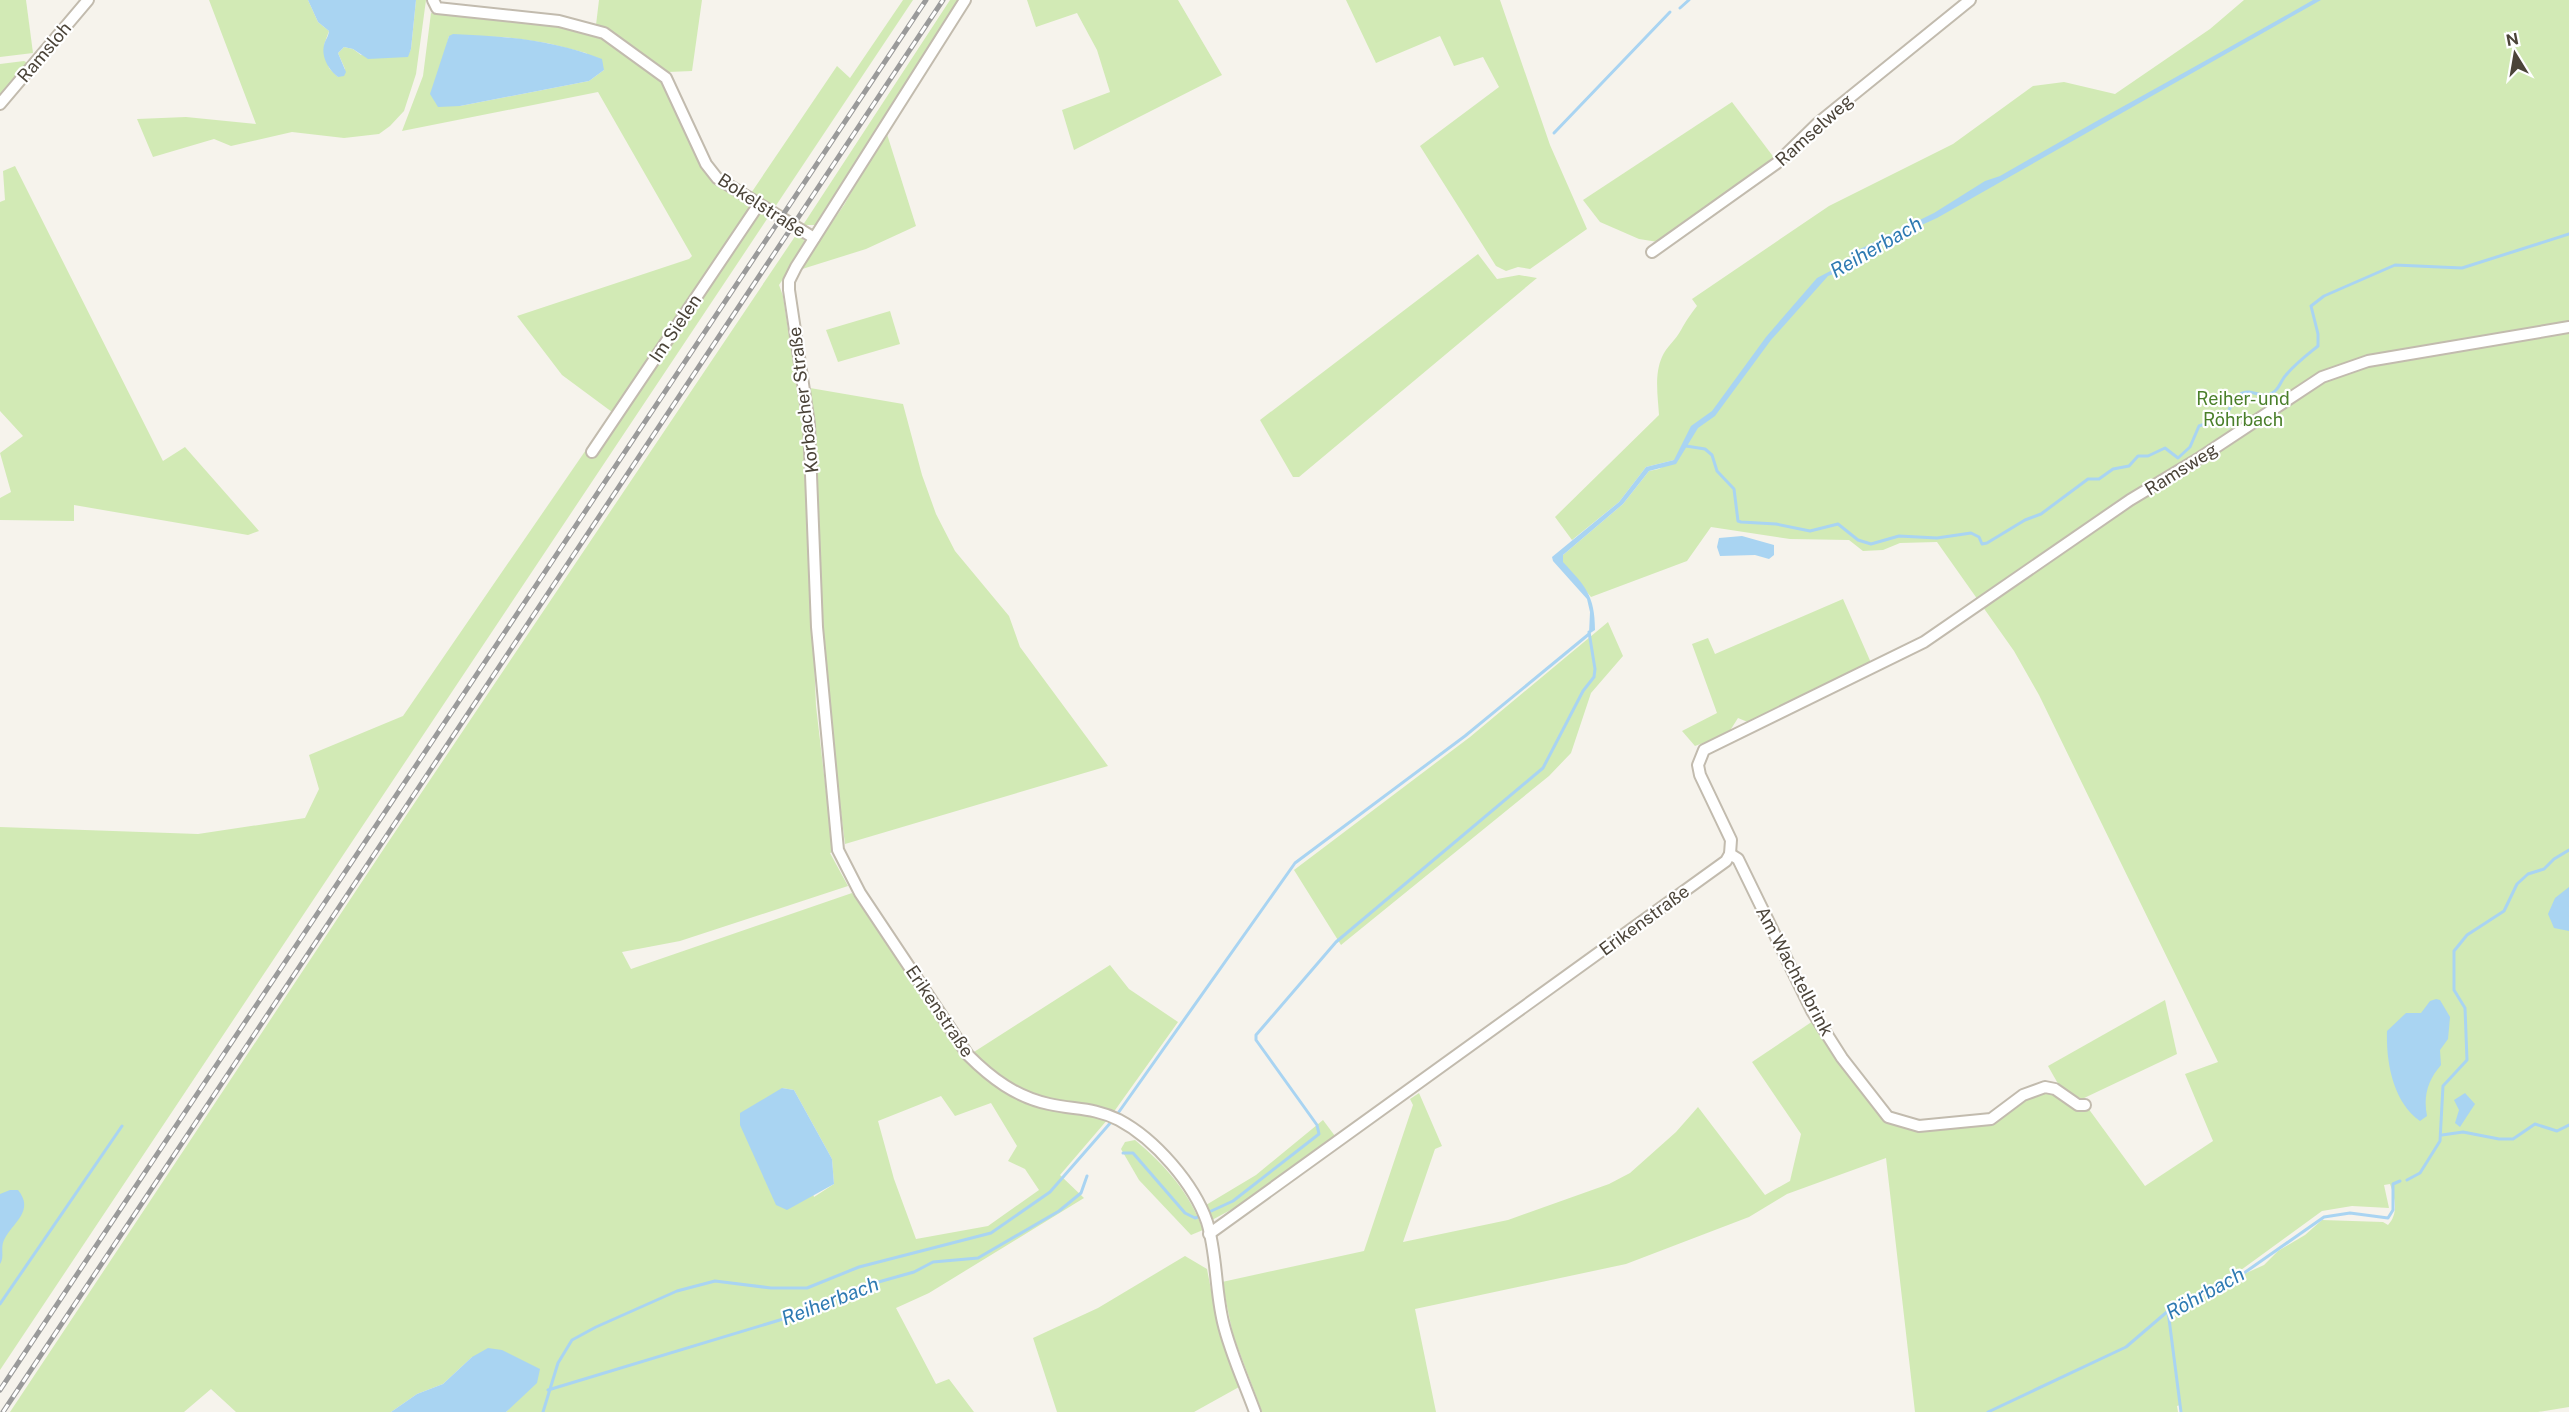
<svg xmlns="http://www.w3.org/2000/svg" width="2569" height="1412" font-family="'Public Sans',sans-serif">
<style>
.green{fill:#d2eab5;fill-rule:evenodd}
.water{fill:#a9d4f2}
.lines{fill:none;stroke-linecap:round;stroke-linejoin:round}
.stream{stroke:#a9d4f2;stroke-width:3}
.minor-casing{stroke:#c2bbae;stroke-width:14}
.minor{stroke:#fff;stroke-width:10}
.rail-casing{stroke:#9a9a9a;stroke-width:5}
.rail{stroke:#fff;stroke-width:3;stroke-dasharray:9;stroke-linecap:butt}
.labels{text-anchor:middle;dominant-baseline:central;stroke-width:4.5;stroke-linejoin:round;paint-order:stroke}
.street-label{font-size:18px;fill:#4b4439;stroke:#fff}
.park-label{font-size:18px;fill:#4a7f2a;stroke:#fff}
.water-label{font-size:20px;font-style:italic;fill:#2e7ab2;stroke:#fff}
</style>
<rect width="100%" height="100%" fill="#f6f3ec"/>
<g class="green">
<polygon points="0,0 26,0 33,53 0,57"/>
<polygon points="209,0 308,0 318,22 329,31 324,45 329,68 338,77 345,69 338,53 344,47 353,49 361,55 407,57 411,49 416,0 426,0 416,74 404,111 390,126 379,134 344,138 292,132 231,146 214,139 153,157 137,119 186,117 256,124"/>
<polygon points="599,0 702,0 692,71 668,72 613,32 596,25"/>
<path d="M903,0H913L0,1370V827L198,834L305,818L319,789L309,755L403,716L612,412L562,375L517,316L689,259L692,256L598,92L402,131L423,76L431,13L531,21L577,29L602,38L662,81L698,159L715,183L745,202L837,66L850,78ZM449,36L504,37L547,43L586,53L604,70L589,81L460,106L442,64Z"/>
<polygon points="950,0 959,0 877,127 818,225 803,225"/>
<polygon points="1027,0 1178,0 1222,75 1074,150 1062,110 1110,92 1097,50 1077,13 1036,27"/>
<polygon points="1346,0 1500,0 1550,145 1587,229 1530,269 1518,267 1506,271 1496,266 1420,146 1499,87 1483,57 1454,66 1440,36 1376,63"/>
<path d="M2244,0H2569V1407L2538,1412H2181L2180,1405L2177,1406L2178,1412H1915L1886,1158L1787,1194L1749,1217L1626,1264L1415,1309L1436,1412H1262L1233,1335L1222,1282L1364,1251L1413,1105L1410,1099L1419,1093L1442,1146L1435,1149L1403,1242L1508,1220L1609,1184L1630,1173L1676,1132L1698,1107L1765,1195L1790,1181L1801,1134L1752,1062L1813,1021L1861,1093L1885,1120L1992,1122L2024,1098L2045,1091L2088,1108L2145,1186L2213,1141L2185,1074L2218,1062L2039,695L2014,651L1937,542L1900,543L1883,550L1863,551L1849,540L1790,539L1711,527L1687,561L1591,597L1562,562L1563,555L1623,504L1649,471L1659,469L1674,460L1646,467L1619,502L1572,540L1555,517L1659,415C1658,397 1654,375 1662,357C1666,347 1676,340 1681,330C1686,321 1690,315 1697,306L1692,299L1829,206L1953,144L2033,86L2064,82L2115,94L2210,29ZM2390,1184C2395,1198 2399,1213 2388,1225L2383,1222L2322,1220L2305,1235L2278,1251L2264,1265L2180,1303L2241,1270L2322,1211L2352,1206L2389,1208L2384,1185Z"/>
<polygon points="24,61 28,63 0,99 0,64"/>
<polygon points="1732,102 1775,159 1658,242 1639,239 1600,222 1583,200"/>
<polygon points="886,131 916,226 866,249 799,270 844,205"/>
<polygon points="15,166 163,461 185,447 259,531 248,535 74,505 74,521 0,520 0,498 11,492 0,453 23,436 0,411 0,202 5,200 3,171"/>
<path d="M798,232L805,242L802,251L779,285L783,296L805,443L816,706L833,852L830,853L848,886L680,941L622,952L631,969L852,893L963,1059L1110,965L1129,989L1178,1022L1113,1113L1094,1105L1066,1101V1109L1108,1119L1060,1175L1084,1198L929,1293L896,1308L936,1384L949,1379L974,1412H506L512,1405L472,1357L443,1384L417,1394L391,1412H236L211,1389L184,1412H10L387,844ZM782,1088L794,1090L832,1159L834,1184L814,1197ZM941,1096L955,1116L991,1103L1017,1146L1008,1161L1025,1169L1039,1190L988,1226L916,1239L894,1179L878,1121Z"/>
<polygon points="1478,254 1497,279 1519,275 1537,278 1299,477 1293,477 1260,420"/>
<polygon points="890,311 900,344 838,362 826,330"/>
<path d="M810,388L903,404L922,475L936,514L955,551L1009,616L1020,647L1108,766L845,844C836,773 827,702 823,630C818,549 820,469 810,388Z"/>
<polygon points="1843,599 1872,665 1750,723 1738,718 1731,729 1733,732 1695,746 1682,731 1717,713 1692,644 1708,638 1715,654"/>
<polygon points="1608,622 1623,656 1591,693 1571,753 1549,776 1341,945 1294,870 1470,737"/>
<polygon points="2165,1000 2177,1054 2082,1099 2061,1089 2048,1066"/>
<polygon points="1323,1120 1335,1136 1238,1206 1212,1220 1206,1205 1256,1175"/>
<path d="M1135,1140C1166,1166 1189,1192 1203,1230L1191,1235L1139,1180L1121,1149L1125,1142Z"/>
<polygon points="1185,1256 1207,1269 1220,1336 1239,1387 1194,1412 1057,1412 1033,1338 1098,1308"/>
</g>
<g class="water">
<path d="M308,0H416L411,49L408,57L368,59L353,49L344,47L338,53L346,72L344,76L338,77C329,70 321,57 324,45C325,40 328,38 329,31L318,22Z"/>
<path d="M2313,0H2321L1937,218L1869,249L1842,271L1828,276L1771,340L1715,416L1698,428L1676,464L1649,471L1623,504L1563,555V562C1585,586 1595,595 1595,630L1589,634L1590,612L1587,599L1553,561L1552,557L1619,502L1646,467L1674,460L1691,426L1712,411L1766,337L1817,278L1840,266L1860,249L1934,213L1985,181L2000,176C2104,116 2209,60 2313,0Z"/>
<path d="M453,34C504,36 554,40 602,59L604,70L589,81L460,106L438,107L430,94L449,36Z"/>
<polygon points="1742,536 1774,545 1774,555 1769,559 1755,555 1720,556 1717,547 1719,538"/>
<polygon points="2569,887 2569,931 2554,928 2548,914 2555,898"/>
<path d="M2436,999L2440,1000L2450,1017L2448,1039L2440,1050L2441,1065C2428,1080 2423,1096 2427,1116L2420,1121C2393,1102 2386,1062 2387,1031L2406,1013H2421L2430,1001Z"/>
<polygon points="782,1088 794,1090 832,1159 834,1184 787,1210 776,1205 740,1125 740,1113"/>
<polygon points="2465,1093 2475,1104 2460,1127 2455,1123 2459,1110 2454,1100"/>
<path d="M10,1190H18C35,1211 13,1222 4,1240C0,1248 5,1257 0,1264V1194Z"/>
<polygon points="488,1348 502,1350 540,1369 537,1383 506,1412 391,1412 417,1394 443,1384 472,1357"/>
</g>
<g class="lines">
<g class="stream">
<polyline points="1680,8 1689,0"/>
<polyline points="1554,133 1670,12"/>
<path d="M1686,446L1705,449L1712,455L1717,471L1734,489L1738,521L1741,522L1776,524L1810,531L1838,524L1858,540L1871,544L1899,536L1937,538L1971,533L1979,537L1982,544L1987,543L2025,520L2041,514L2088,479H2099L2113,469L2129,466L2138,456H2148L2165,448L2178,458L2190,447L2199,426L2226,417C2244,369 2258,408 2276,390C2280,386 2282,379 2286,375C2295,364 2307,355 2318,346V334L2311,306L2324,296L2395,265L2462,268L2569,234"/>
<polyline points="1116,1116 1295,863 1465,736 1589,634"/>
<polyline points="2442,1135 2463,1132 2499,1139 2513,1139 2535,1124 2557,1131 2569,1125"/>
<polyline points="1123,1153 1133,1153 1185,1213 1195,1218 1201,1216"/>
<polyline points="2407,1180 2420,1173 2440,1141 2443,1086 2467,1060 2465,1008 2454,990 2454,951 2467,935 2504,911 2517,884 2528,874 2544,869 2554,859 2569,850"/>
<polyline points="1207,1213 1233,1201 1319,1134 1317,1125 1256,1040 1256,1035 1336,942 1543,768 1583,691 1594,677 1595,669 1589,632"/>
<polyline points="0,1304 122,1126"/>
<polyline points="2168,1311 2181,1412"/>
<polyline points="548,1390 803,1313 857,1288 914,1272 933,1262 978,1258 1059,1211 1081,1193 1087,1176"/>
<polyline points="543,1412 558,1363 572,1340 596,1327 677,1291 715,1281 771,1288 807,1288 859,1267 991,1233 1050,1192 1112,1121"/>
<polyline points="1988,1412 2126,1347 2168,1311 2244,1273 2324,1217 2350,1213 2388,1218 2393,1210 2393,1184 2400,1181"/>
</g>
<g class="minor-casing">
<g id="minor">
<polyline points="433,0 437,8 559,21 604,33 666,78 706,164 717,178 814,238"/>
<path d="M965,0L796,267L789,281V290L809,424L817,627L838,850L860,893L968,1055C991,1078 1016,1097 1049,1104C1075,1110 1093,1107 1119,1120C1155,1139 1194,1184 1207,1222C1217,1254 1215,1289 1223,1322C1230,1352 1244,1382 1255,1412"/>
<polyline points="0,104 88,0"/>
<polyline points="1652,252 1777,163 1817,124 1970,0"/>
<polyline points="592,452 759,204"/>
<polyline points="1730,854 1738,859 1812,1011 1842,1058 1888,1117 1919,1126 1991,1119 2023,1095 2045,1087 2055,1089 2078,1105 2085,1105"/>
<polyline points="1209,1234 1726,861 1730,854 1731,840 1700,775 1698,765 1704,750 1924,642 2130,500 2198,459 2322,377 2368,361 2569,327"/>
</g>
</g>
<use href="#minor" class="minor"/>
<g class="rail-casing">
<g id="rail">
<polyline points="0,1390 926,0"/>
<polyline points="3,1412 943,0"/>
</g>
</g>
<use href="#rail" class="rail"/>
</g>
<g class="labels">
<g class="street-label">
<text transform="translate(44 52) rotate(-50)">Ramsloh</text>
<text transform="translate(1814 130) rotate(-42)">Ramselweg</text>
<text transform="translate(762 205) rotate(33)">Bokelstraße</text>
<text transform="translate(675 328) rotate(-56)">Im Sielen</text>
<text transform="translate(803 400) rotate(-97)">Korbacher Straße</text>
<text transform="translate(2181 469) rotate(-32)">Ramsweg</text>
<text transform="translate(1644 920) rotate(-36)">Erikenstraße</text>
<text transform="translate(1795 971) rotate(62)">Am Wachtelbrink</text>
<text transform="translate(940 1011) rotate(56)">Erikenstraße</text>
</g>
<g class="park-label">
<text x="2243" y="398">Reiher- und<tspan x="2243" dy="21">Röhrbach</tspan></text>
</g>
<g class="water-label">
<text transform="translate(1876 247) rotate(-30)">Reiherbach</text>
<text transform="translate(2205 1293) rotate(-29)">Röhrbach</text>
<text transform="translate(830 1301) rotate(-21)">Reiherbach</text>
</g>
</g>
<g transform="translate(2515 54) rotate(349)" stroke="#ffffff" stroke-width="4.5" paint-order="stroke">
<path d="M0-4.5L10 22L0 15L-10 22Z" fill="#4b4439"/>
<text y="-9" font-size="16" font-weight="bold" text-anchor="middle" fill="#4b4439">N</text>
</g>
</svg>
